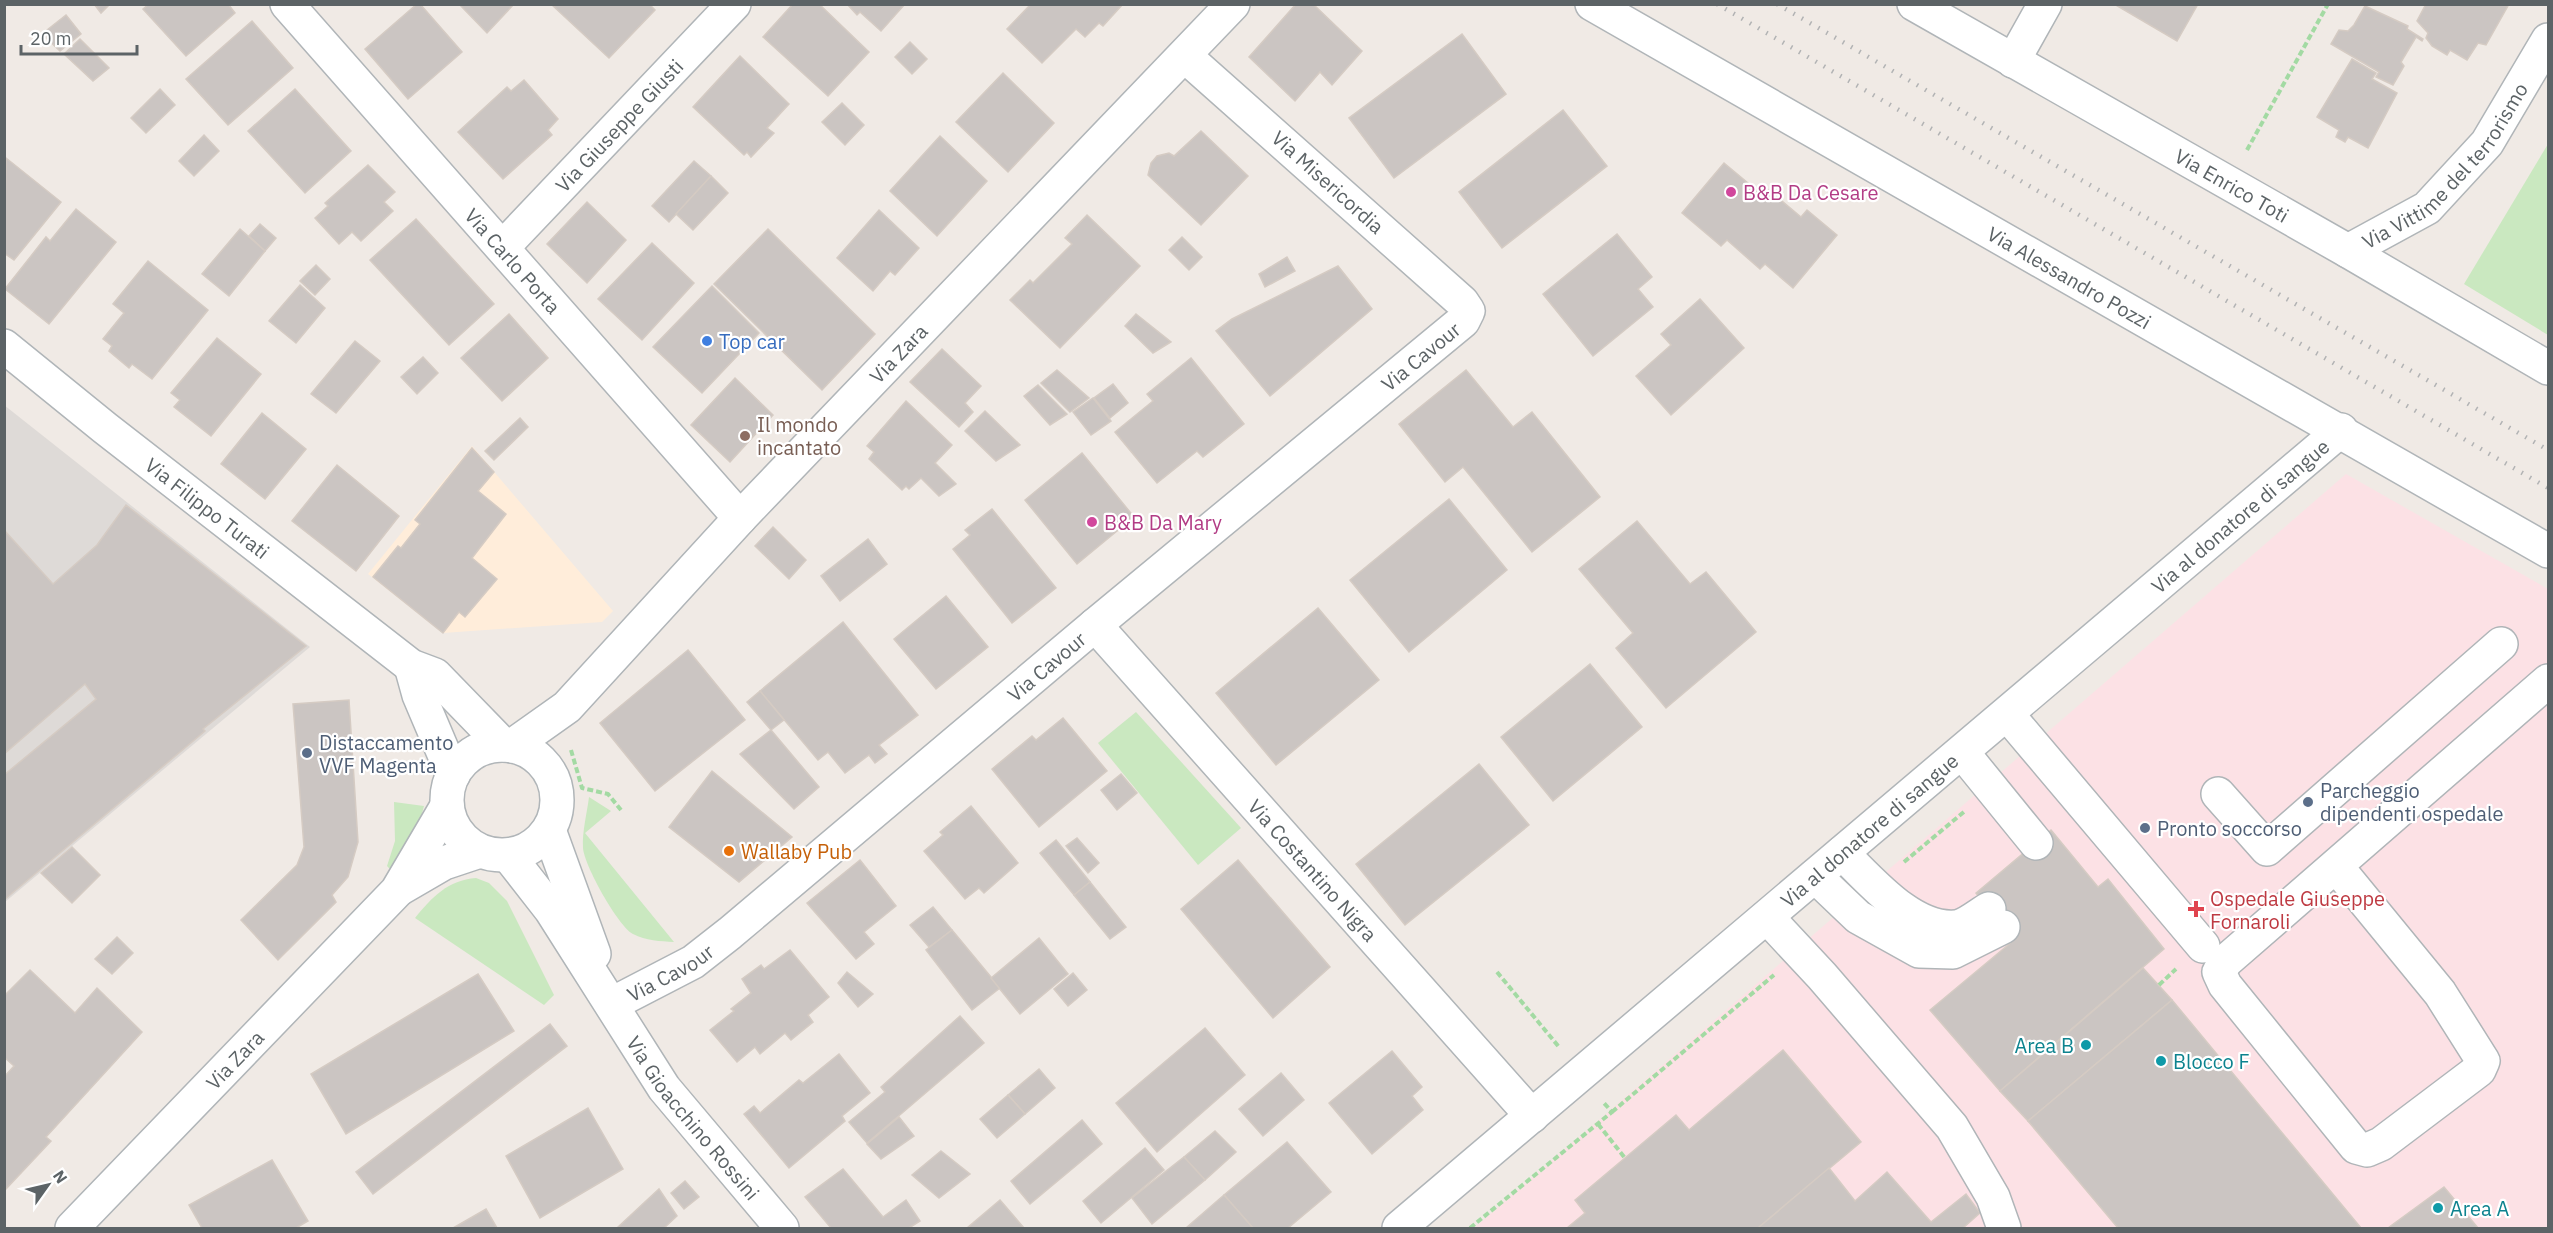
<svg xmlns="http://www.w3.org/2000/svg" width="2553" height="1233" font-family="'IBM Plex Sans',sans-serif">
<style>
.commercial{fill:#ffedda}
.industrial{fill:#dedad7}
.medical{fill:#fce1e5}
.green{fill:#cae8c0}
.building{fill:#cbc5c2;stroke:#d5cbc3;stroke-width:1.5}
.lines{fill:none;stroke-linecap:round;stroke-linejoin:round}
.minor-casing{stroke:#b0b5b8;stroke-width:36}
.path{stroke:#a3daa3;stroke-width:4;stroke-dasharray:6 3;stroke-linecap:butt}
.minor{stroke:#fff;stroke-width:33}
.rail{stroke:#b2b3b4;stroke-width:4.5;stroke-dasharray:1.5 8;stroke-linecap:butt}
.hotel-dot{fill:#d1479c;stroke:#fff;stroke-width:2}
.shop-dot{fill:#3f7fe0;stroke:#fff;stroke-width:2}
.education-dot{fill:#8d6e63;stroke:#fff;stroke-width:2}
.service-dot{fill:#5c6f8a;stroke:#fff;stroke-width:2}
.food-dot{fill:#e8710a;stroke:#fff;stroke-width:2}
.health-dot{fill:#e0444e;stroke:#fff;stroke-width:2}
.culture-dot{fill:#0f9aa8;stroke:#fff;stroke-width:2}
.labels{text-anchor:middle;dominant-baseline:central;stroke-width:4.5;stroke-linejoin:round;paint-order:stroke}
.street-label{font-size:20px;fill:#5c6366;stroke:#fff}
.hotel-label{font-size:20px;fill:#b23c85;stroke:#fff;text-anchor:start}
.shop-label{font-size:20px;fill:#366cbe;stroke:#fff;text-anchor:start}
.education-label{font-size:20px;fill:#785e54;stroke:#fff;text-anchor:start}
.service-label{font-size:20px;fill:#4e5e75;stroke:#fff;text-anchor:start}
.food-label{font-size:20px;fill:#c56008;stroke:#fff;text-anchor:start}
.health-label{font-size:20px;fill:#be3a42;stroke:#fff;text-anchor:start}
.culture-label{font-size:20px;fill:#0d838f;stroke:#fff;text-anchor:start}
</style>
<rect width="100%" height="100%" fill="#f0eae5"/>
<polygon class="commercial" points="472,446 613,611 602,622 443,633 368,574"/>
<polygon class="industrial" points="4,405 310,647 5,902 4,902"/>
<polygon class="medical" points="2346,474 2548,589 2548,1228 1474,1228"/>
<g class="green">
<polygon points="2548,144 2548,335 2464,284"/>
<polygon points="1136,712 1241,828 1198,865 1098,743"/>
<path d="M589,797L611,811L585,833L674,942C660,941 646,941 633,934C618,926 584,865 583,848C582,832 587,813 589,797Z"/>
<polygon points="394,802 424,806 419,825 390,869 387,866 395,841"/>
<path d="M476,878L489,883L507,901L554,995L544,1005L415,918C432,897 448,880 476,878Z"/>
</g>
<g class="building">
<polygon points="94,4 110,4 101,13"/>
<polygon points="149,4 228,4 235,13 186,56 143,9"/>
<polygon points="417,4 420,4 462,52 408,99 365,49"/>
<polygon points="459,4 514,4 487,33"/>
<polygon points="551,4 649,4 655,10 609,58"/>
<polygon points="793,4 819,4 869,52 828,96 763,37"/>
<polygon points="847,4 905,4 881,31 860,12 857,15"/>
<polygon points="1031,4 1123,4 1103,26 1099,23 1085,37 1076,29 1042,63 1007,29"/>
<polygon points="1296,4 1313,4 1362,51 1332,85 1320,72 1295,101 1249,57"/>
<polygon points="2114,4 2198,4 2177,41"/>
<polygon points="2426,4 2509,4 2486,45 2478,43 2467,60 2450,50 2447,55 2432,46 2426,38 2428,33 2417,21"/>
<polygon points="2365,6 2408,26 2407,29 2423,39 2422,41 2416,37 2401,62 2404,66 2393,85 2376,77 2379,72 2331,44 2339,30 2348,31 2354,25"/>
<polygon points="66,15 81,34 60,51 42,34"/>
<polygon points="252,21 293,68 228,125 186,79"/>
<polygon points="1462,34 1506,94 1394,178 1349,118"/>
<polygon points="80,39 109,68 93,81 64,54"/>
<polygon points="910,42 927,59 912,74 895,57"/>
<polygon points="740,56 789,104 767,128 774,133 751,157 747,152 744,155 693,107"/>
<polygon points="2352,59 2376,73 2372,79 2397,93 2368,148 2348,137 2345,142 2336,137 2339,130 2317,117"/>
<polygon points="1003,73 1054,123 1008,172 956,122"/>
<polygon points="524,80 558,119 548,130 552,135 503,179 458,132 507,87 511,91"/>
<polygon points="160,89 175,105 146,133 131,118"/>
<polygon points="295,89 351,151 305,193 248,131"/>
<polygon points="842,103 864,125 845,145 822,122"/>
<polygon points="1563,110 1607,166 1502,248 1459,192"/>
<polygon points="1201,131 1248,176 1201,225 1148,175 1151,163 1157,156 1169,153 1174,156"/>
<polygon points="204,135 219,151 194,176 179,161"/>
<polygon points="940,136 987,181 937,236 890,191"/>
<polygon points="6,158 61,202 14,260 4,253"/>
<polygon points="694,161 711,176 669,222 652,206"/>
<polygon points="1724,163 1760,193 1765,187 1801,217 1807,210 1837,235 1793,288 1765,264 1760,269 1727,240 1721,246 1682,213"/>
<polygon points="368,165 395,192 384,202 393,211 361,241 352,232 339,244 315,218 328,206 325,203"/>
<polygon points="711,176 728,193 693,230 676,214"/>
<polygon points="587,202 626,240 587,283 547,244"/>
<polygon points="76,209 116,242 49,324 5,289 46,237 50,241"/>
<polygon points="879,210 919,248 895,275 890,271 873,291 837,258"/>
<polygon points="1087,215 1140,266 1060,348 1010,300 1030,280 1033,283 1072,244 1065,238"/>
<polygon points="416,219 494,304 449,345 370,260"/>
<polygon points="260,224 276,238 265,251 249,236"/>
<polygon points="240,229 265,251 229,296 202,274"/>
<polygon points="768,229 875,334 822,390 714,284"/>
<polygon points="1617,234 1652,277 1638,289 1653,307 1593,356 1543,294"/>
<polygon points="1182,237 1202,257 1189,270 1169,250"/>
<polygon points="652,243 694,283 642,340 598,299"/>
<polygon points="1287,257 1295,271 1265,287 1259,274"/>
<polygon points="148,261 208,310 152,379 132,364 129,368 109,351 112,346 103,339 124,313 113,304"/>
<polygon points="316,265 330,279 315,295 300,281"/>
<polygon points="1338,266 1372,309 1270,396 1216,331 1232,319"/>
<polygon points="300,285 325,308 296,343 269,321"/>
<polygon points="712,286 759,333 702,393 653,347"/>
<polygon points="1700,299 1744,348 1671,415 1636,376 1671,345 1661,334"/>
<polygon points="509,314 548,358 502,401 461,358"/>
<polygon points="1136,314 1171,342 1153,353 1125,326"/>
<polygon points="217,338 261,374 211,436 174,407 180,400 171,393"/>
<polygon points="355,341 380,361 336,413 311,394"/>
<polygon points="942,349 981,386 965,403 973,412 959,427 910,382"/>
<polygon points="423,357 438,373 417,394 401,377"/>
<polygon points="1191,358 1244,424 1203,457 1197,451 1157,483 1115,432 1153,401 1147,394"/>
<polygon points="1057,370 1089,398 1070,412 1041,383"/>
<polygon points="1466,370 1513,427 1532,412 1600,497 1532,552 1463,467 1445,482 1399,424"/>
<polygon points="735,378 773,415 730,462 691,425"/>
<polygon points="1113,384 1128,403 1110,418 1094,398"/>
<polygon points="1038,385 1067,414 1050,425 1024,396"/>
<polygon points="1093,398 1111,421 1091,435 1073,412"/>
<polygon points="906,401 952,445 935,463 956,484 939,496 921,478 909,489 906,486 902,490 869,459 874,452 867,446"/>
<polygon points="985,411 1020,445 996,461 965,431"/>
<polygon points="262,413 306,449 265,499 221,464"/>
<polygon points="520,418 528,427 494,460 485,451"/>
<polygon points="472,448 494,472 478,491 506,514 472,558 497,579 465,617 459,612 443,633 373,577 398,546 401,548 420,524 415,520"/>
<polygon points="1082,453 1134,517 1077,564 1025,500"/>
<polygon points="337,465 399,516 356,571 292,521"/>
<polygon points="1449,499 1507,570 1409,652 1350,580"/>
<polygon points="126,505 306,646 203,729 205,731 4,900 4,775 96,699 85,684 4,754 4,530 53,584 97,545"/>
<polygon points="992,509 1056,588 1012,623 953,549 970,535 965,530"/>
<polygon points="1637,521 1690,584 1706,572 1756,632 1666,708 1616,648 1633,633 1579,569"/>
<polygon points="773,527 806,560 789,579 755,546"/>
<polygon points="868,539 887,564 840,601 821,576"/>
<polygon points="946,596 988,647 936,689 894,639"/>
<polygon points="1318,608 1379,680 1276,765 1216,693"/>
<polygon points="843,622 918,715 879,745 887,754 875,763 869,755 845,773 828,752 818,760 760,691"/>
<polygon points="688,650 745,720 655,791 600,723"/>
<polygon points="1590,664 1642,727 1553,801 1501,737"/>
<polygon points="760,691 784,720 771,730 747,702"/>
<polygon points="349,700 358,842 348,877 332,895 336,902 278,960 241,920 297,865 304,847 293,704"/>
<polygon points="1063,718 1107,771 1039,827 992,769 1032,736 1036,740"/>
<polygon points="771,730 819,787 794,809 740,754"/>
<polygon points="1479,764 1529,825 1405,925 1356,864"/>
<polygon points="712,771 792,837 739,882 669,827"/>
<polygon points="1121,774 1137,793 1117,810 1101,790"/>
<polygon points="971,806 1018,863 984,893 979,888 965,899 924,851 943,835 940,832"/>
<polygon points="2051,830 2098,887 2108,879 2164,949 2000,1091 1930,1010 2014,940 1976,893"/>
<polygon points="1077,838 1099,863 1088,873 1066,846"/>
<polygon points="1056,840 1090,882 1074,895 1040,853"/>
<polygon points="72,847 100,875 72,903 41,873"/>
<polygon points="860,860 896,906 864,932 874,944 856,959 807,903"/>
<polygon points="1238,860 1330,967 1273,1018 1181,909"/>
<polygon points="1090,882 1126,927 1110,939 1074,895"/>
<polygon points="933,907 952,930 929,947 910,925"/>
<polygon points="952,930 1000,988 972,1010 926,950"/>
<polygon points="117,937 133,953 112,974 95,959"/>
<polygon points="1039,938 1068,974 1020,1014 991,978"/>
<polygon points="790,950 829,997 808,1015 813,1022 791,1040 785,1033 760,1054 755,1047 737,1062 710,1030 734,1011 731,1009 751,993 742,979 761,965 764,969"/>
<polygon points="2143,968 2172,1000 2028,1121 2000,1091"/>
<polygon points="30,970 75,1013 97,988 142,1032 46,1137 51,1141 4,1191 4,1077 14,1066 4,1057 4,996"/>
<polygon points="847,972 873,994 858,1007 838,983"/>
<polygon points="1073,973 1087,990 1068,1006 1054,989"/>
<polygon points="478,974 514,1031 346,1134 311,1074"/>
<polygon points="2172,1000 2361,1228 2118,1228 2028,1121"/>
<polygon points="960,1016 984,1043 867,1143 849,1122 885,1092 881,1087"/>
<polygon points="550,1024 567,1046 373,1194 356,1172"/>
<polygon points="1205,1028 1245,1075 1157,1152 1116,1103"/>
<polygon points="1783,1050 1861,1142 1758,1228 1567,1228 1585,1213 1575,1200 1676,1115 1689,1130"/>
<polygon points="1392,1051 1422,1087 1412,1096 1423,1110 1372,1154 1329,1103"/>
<polygon points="839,1054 870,1093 842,1116 845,1121 789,1168 744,1114 754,1106 760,1113 799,1080 803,1083"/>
<polygon points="1039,1069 1055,1088 1025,1114 1008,1095"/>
<polygon points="1281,1073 1304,1100 1263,1136 1239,1109"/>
<polygon points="1008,1095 1025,1114 997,1138 980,1119"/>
<polygon points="588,1108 623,1169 540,1218 506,1156"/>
<polygon points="899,1117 914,1136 881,1159 867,1144"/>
<polygon points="1082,1120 1102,1144 1030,1204 1011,1181"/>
<polygon points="1215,1131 1236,1152 1205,1180 1184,1157"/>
<polygon points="1287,1142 1331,1192 1288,1228 1253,1228 1224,1195"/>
<polygon points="1145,1148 1164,1170 1101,1223 1083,1201"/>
<polygon points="941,1151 970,1174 939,1198 912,1175"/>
<polygon points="1184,1157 1205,1180 1152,1224 1132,1198"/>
<polygon points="272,1160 308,1221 296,1228 202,1228 189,1205"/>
<polygon points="1829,1168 1855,1201 1887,1172 1931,1222 1966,1194 1980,1213 1963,1228 1758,1228"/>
<polygon points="843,1169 883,1217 906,1200 920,1221 909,1228 831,1228 805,1197"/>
<polygon points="685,1181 699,1197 684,1209 671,1193"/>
<polygon points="2444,1187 2478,1228 2388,1228"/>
<polygon points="659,1189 677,1216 664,1228 617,1228"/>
<polygon points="1224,1195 1253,1228 1186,1228"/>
<polygon points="1000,1200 1024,1228 967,1228"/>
<polygon points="486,1209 497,1228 453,1228"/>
</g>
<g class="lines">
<g class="minor-casing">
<g id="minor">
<path id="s1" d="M287,4L740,518"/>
<path id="s2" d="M1592,4L2548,551"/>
<path id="s3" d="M1914,4L2348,251L2548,368"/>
<polyline points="2013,61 2045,4"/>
<path id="s4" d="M503,247L734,4"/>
<path id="s5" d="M2348,251L2427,208L2487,143L2548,40"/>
<path id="s6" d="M4,346L105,428L411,666L435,675L503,745"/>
<path id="s7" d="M1095,625L1532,1116"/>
<polyline points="411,666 419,695 453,775"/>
<polyline points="2007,714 2203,946"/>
<circle cx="502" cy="800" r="55"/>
<path id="s8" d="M512,746L567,707L740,518L1233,4"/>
<polyline points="1962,752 2036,843"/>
<polyline points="2218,794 2267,849 2501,644"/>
<polyline points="549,830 594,954"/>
<path d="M1842,853C1871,881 1912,931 1956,927C1966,926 1980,914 1989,909"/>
<path id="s9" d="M508,855L551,910L664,1088L782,1228"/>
<polyline points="2336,866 2440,993 2483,1061 2479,1070 2381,1144 2367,1150 2356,1147 2225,985 2219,972 2226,961 2548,681"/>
<polyline points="1815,876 1858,917 1919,951 1953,952 2003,927"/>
<polyline points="401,888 444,863 480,851"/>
<polyline points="1767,917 1822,976 1952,1127 1993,1197 2004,1228"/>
<path id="s10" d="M612,1004L693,962L730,933L1095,625L1463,321L1468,311L1462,302L1185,56"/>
<path id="s11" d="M72,1228L397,891L447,806"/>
<path id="s12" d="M1399,1228L2341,430"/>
</g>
</g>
<g class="path">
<polyline points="2247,150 2328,4"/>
<polyline points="571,750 582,788 608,794 621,810"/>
<polyline points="1904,862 1965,811"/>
<polyline points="1497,972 1559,1047"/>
<polyline points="2159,985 2176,969"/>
<polyline points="1612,1112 1774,975"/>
<polyline points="1598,1124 1625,1158"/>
<polyline points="1470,1228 1612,1112 1604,1103"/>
</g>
<use href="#minor" class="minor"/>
<g class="rail">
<polyline points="1717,4 2548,488"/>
<polyline points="1777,4 2548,450"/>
</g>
</g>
<g class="hotel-dot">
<circle cx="1731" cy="192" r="6"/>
<circle cx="1092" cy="522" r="6"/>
</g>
<circle class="shop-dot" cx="707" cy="341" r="6"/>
<circle class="education-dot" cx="745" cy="436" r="6"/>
<g class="service-dot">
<circle cx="307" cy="753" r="6"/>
<circle cx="2308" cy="802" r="6"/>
<circle cx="2145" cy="828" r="6"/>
</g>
<circle class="food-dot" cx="729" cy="851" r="6"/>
<path class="health-dot" d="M2193 900h6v6h6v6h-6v6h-6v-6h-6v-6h6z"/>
<g class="culture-dot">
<circle cx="2086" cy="1045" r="6"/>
<circle cx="2161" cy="1061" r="6"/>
<circle cx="2438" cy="1208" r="6"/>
</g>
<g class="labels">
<g class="street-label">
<text stroke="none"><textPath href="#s4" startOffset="168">Via Giuseppe Giusti</textPath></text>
<text stroke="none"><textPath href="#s5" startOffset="132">Via Vittime del terrorismo</textPath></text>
<text transform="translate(1328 182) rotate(42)">Via Misericordia</text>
<text stroke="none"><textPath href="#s3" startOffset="366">Via Enrico Toti</textPath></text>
<text stroke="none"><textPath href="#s1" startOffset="342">Via Carlo Porta</textPath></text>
<text stroke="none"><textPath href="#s2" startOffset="550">Via Alessandro Pozzi</textPath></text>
<text stroke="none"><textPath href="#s8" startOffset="552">Via Zara</textPath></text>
<text stroke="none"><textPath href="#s10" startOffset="1038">Via Cavour</textPath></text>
<text stroke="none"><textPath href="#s6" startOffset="260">Via Filippo Turati</textPath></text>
<text stroke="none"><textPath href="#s12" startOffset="1102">Via al donatore di sangue</textPath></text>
<text stroke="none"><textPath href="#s10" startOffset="552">Via Cavour</textPath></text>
<text stroke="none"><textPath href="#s12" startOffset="616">Via al donatore di sangue</textPath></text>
<text stroke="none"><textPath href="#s7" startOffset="328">Via Costantino Nigra</textPath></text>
<text stroke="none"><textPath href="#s10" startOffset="66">Via Cavour</textPath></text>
<text stroke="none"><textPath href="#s11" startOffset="234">Via Zara</textPath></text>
<text stroke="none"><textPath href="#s9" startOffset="322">Via Gioacchino Rossini</textPath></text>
</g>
<g class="hotel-label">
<text x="1743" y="192">B&amp;B Da Cesare</text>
<text x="1104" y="522">B&amp;B Da Mary</text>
</g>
<g class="shop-label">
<text x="719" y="341">Top car</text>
</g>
<g class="education-label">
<text x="757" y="424">Il mondo<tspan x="757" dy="23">incantato</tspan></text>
</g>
<g class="service-label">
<text x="319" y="742">Distaccamento<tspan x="319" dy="23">VVF Magenta</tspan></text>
<text x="2320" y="790">Parcheggio<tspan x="2320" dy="23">dipendenti ospedale</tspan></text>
<text x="2157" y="828">Pronto soccorso</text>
</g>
<g class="food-label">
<text x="741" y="851">Wallaby Pub</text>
</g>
<g class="health-label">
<text x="2210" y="898">Ospedale Giuseppe<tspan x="2210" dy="23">Fornaroli</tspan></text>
</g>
<g class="culture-label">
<text x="2074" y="1045" text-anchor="end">Area B</text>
<text x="2173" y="1061">Blocco F</text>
<text x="2450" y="1208">Area A</text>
</g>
</g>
<rect width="2553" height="1233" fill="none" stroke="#5c6366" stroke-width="12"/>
<g transform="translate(48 1185) rotate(56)" stroke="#ffffff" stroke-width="4.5" paint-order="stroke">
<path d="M0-4.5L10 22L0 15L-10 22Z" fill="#5c6366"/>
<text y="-9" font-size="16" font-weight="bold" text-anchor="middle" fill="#5c6366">N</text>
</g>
<path d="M21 45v9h116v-9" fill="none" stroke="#5c6366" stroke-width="3"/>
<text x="30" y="45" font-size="18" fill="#5c6366" stroke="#ffffff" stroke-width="4.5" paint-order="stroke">20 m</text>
</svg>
